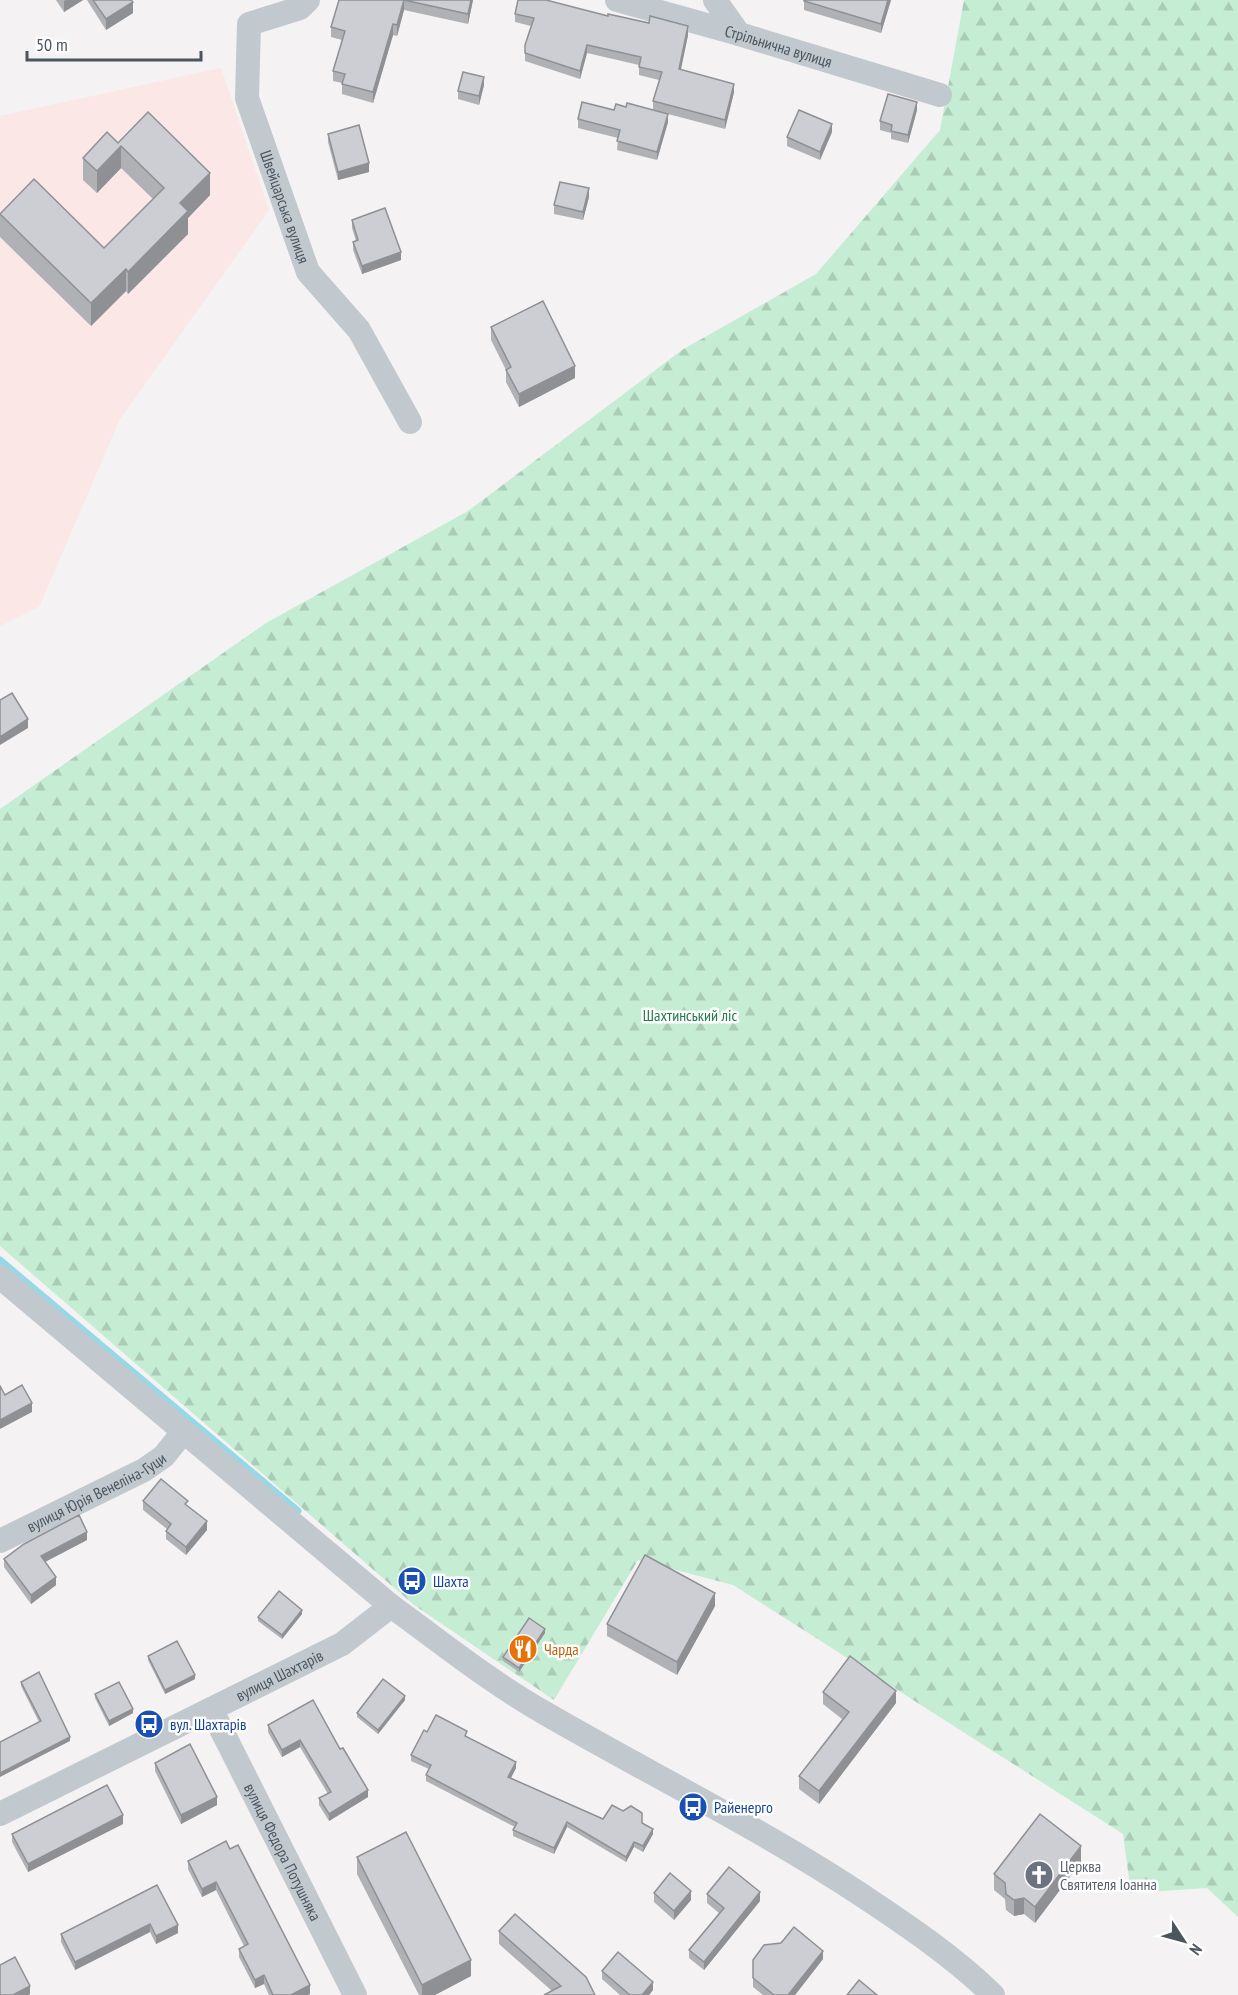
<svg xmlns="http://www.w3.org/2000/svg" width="1238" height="1995" font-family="'PT Sans Narrow',sans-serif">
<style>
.medical{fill:#fae7e6}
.forest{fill:url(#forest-firs)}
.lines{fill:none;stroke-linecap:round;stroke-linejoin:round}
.stream{stroke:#95d8e6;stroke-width:7}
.minor{stroke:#c1c9cf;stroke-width:24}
.wall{fill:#afb1b5}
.shaded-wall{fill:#8f9094}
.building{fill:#ccced3;stroke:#8f9094;stroke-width:1.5}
.labels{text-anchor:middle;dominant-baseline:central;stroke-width:5;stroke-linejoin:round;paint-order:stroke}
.street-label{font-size:16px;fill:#4b555e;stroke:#fff}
.park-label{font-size:16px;fill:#1f7b4b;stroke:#fff}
.transit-label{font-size:16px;fill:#164399;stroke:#fff;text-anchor:start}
.food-label{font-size:16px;fill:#c56008;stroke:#fff;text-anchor:start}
.worship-label{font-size:16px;fill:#5b616d;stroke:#fff;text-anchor:start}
</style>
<defs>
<pattern id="forest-firs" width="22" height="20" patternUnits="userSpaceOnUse" patternTransform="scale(1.5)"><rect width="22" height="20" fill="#c5edd3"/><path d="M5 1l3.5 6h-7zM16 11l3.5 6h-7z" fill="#abcdb8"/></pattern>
</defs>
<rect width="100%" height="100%" fill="#f4f2f2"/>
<polygon class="medical" points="221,68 269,210 120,419 39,607 0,626 0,116"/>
<polygon class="forest" points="964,0 1238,0 1238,1917 1207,1888 1131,1893 1123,1834 733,1585 638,1560 554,1700 414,1605 0,1246 0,809 266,623 468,511 682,350 816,274 940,130"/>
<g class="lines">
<polyline class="stream" points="0,1260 298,1511"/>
<g class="minor">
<path id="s1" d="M308,0L300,8L249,24L247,98L308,272L359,330L410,422"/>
<path id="s2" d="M617,0L739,34L940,95"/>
<polyline points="715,0 739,34"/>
<path d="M0,1277L391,1606C441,1642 489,1681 543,1712C650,1774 760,1828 863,1896C908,1926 954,1957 993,1995"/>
<path id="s3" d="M0,1541L144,1470L164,1456L183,1432"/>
<path id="s4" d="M211,1709L355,1995"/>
<path id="s5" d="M0,1814L342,1644L391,1606"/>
</g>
</g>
<g class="wall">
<polygon points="56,0 83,0 64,12"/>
<polygon points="87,0 131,0 133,13 106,30"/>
<polygon points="339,0 473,0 468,24 404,10 397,36 393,35 373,103 342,94 342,83 333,81 333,71 342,40 331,37 331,27"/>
<polygon points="891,0 881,33 804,10 804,1"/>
<polygon points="515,14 608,16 688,35 681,70 734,92 725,129 653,110 653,101 659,80 639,75 639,65 587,53 580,79 525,61 525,45 531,26 515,22"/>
<polygon points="484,85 479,105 458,99 458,91"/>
<polygon points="614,110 668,122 657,160 617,150 618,138 578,128 578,119"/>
<polygon points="917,110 908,143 891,139 891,133 880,130 880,121"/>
<polygon points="832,132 820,160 787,146 787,137"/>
<polygon points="328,134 369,172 338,180 328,142"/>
<polygon points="118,143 210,195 188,218 188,234 128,294 126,291 91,326 0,237 0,214 104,248 153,199 121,168 97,193 83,180 83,158"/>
<polygon points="589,197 583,220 554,214 554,205"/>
<polygon points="352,220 401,260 362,274 353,250 353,242 356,241 352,228"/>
<polygon points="491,327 575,378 519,407 506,382 506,370 491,340"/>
<polygon points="143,1501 188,1506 207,1530 186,1555 166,1539 166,1531 167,1529 143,1510"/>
<polygon points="87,1540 45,1562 56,1585 31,1604 4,1567 4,1559"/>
<polygon points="715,1606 677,1675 607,1636 607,1624"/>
<polygon points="302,1614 282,1639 258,1621 258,1617"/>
<polygon points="545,1633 519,1672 503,1661 503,1657"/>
<polygon points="148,1656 195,1679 165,1694 148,1660"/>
<polygon points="21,1682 70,1741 39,1722 21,1686"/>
<polygon points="823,1692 896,1703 819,1804 799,1789 799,1776 842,1719 823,1704"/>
<polygon points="95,1694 133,1713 109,1726 95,1698"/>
<polygon points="405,1700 378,1734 357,1717 357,1713"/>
<polygon points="268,1725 340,1749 368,1797 329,1821 319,1805 319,1798 328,1794 300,1747 282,1757 268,1732"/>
<polygon points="427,1732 467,1736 467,1737 516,1768 511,1778 603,1819 642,1823 653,1834 643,1852 634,1847 626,1862 567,1827 554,1854 513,1836 513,1830 515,1827 426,1781 426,1775 429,1769 411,1761 411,1755"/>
<polygon points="155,1763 217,1805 181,1824 155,1771"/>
<polygon points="123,1824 28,1872 12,1842 12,1834"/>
<polygon points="226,1841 310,1994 308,1995 269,1995 264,1984 255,1988 239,1957 239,1949 244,1946 216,1890 202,1897 188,1869 188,1861"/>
<polygon points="357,1857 471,1976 435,1995 419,1995 357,1874"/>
<polygon points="1081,1862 1035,1923 1024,1914 1014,1916 1006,1910 1005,1899 994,1890 994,1874"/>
<polygon points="157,1885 178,1933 156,1944 150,1932 75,1970 61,1942 61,1934"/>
<polygon points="654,1893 691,1900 674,1920 654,1902"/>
<polygon points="707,1894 760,1901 704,1970 689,1958 689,1950 719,1913 707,1903"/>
<polygon points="499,1931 595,1995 552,1991 499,1944"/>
<polygon points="823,1959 795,1995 763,1995 753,1987 753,1960"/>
<polygon points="602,1971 653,1990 649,1995 620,1995 602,1979"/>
</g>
<g class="shaded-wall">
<polygon points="66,0 83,0 64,12 64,1"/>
<polygon points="404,0 404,10 397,36 397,25"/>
<polygon points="471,0 473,0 468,24 468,14"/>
<polygon points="888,0 891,0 881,33 881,24"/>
<polygon points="133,2 133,13 106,30 106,19"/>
<polygon points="393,24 393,35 373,103 373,92"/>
<polygon points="688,26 688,35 679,77 679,69"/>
<polygon points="587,45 587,53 580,79 580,71"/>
<polygon points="484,77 484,85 479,105 479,96"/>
<polygon points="734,84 734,92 725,129 725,120"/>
<polygon points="917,102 917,110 908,143 908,135"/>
<polygon points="668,114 668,122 657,160 657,152"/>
<polygon points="832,124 832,132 820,160 820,152"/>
<polygon points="121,146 121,168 97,193 97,171"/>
<polygon points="369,163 369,172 338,180 338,172"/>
<polygon points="210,173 210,195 188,218 188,234 128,294 128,272 180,203"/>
<polygon points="589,188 589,197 583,220 583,212"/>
<polygon points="401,252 401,260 362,274 362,266"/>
<polygon points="126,269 126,291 91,326 91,303"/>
<polygon points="575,366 575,378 519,407 519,394"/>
<polygon points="28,719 28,728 0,745 0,737"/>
<polygon points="32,1403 32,1412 0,1429 0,1420"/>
<polygon points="207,1521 207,1530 186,1555 186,1547"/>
<polygon points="87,1532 87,1540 41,1564 41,1556"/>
<polygon points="56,1577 56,1585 31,1604 31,1595"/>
<polygon points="715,1593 715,1606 677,1675 677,1662"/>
<polygon points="302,1610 302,1614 282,1639 282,1635"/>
<polygon points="545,1629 545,1633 519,1672 519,1668"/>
<polygon points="195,1675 195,1679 165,1694 165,1690"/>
<polygon points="896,1691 896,1703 819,1804 819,1791"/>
<polygon points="405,1696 405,1700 378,1734 378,1730"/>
<polygon points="133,1709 133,1713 109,1726 109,1721"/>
<polygon points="70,1737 70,1741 0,1777 0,1773"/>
<polygon points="300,1740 300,1747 282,1757 282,1750"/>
<polygon points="516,1762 516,1768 508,1783 508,1777"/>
<polygon points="368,1790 368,1797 329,1821 329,1814"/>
<polygon points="217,1797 217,1805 181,1824 181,1815"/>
<polygon points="123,1815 123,1824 28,1872 28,1864"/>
<polygon points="567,1822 567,1827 554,1854 554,1848"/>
<polygon points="653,1829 653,1834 643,1852 643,1846"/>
<polygon points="634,1842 634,1847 626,1862 626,1857"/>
<polygon points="1081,1846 1081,1862 1035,1923 1035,1907"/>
<polygon points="216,1882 216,1890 202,1897 202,1889"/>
<polygon points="691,1891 691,1900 674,1920 674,1911"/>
<polygon points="760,1892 760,1901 704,1970 704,1962"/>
<polygon points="1024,1898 1024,1914 1014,1916 1014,1900"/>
<polygon points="150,1924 150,1932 75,1970 75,1962"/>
<polygon points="178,1925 178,1933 156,1944 156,1936"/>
<polygon points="823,1951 823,1959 795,1995 788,1995"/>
<polygon points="471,1960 471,1976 435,1995 422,1995 422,1985"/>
<polygon points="264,1975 264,1984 255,1988 255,1980"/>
<polygon points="653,1982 653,1990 649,1995 642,1995"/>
<polygon points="310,1985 310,1994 308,1995 291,1995"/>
<polygon points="30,1986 30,1994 29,1995 13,1995"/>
</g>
<g class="building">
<polygon points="93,0 131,0 133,2 106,19"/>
<polygon points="339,0 404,0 397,25 393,24 373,92 342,84 345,74 333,71 345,31 331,27"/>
<polygon points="404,0 471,0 468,14"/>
<polygon points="518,0 546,0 608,16 608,14 649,23 650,16 688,26 679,69 734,84 725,120 653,101 662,72 639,67 641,57 587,45 580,71 525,53 525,45 534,18 515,14"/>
<polygon points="804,0 888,0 881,24 804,1"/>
<polygon points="463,72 484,77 479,96 458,91"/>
<polygon points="888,94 917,102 908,135 891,131 892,125 880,121"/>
<polygon points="582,102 614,110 616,104 626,107 627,103 668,114 657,152 617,141 620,130 578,119"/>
<polygon points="799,110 832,124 820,152 787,137"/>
<polygon points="148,112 210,173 180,203 188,211 128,272 126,269 91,303 0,214 34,179 104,248 164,188 121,146 97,171 83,158 107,132 118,143"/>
<polygon points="359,125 369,163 338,172 328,134"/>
<polygon points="560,182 589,188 583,212 554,205"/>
<polygon points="385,208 401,252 362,266 353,242 358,240 352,220"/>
<polygon points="543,301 575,366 519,394 506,370 511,367 491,327"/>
<polygon points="12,693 28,719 0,737 0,700"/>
<polygon points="22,1385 32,1403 0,1420 0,1386 5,1395"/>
<polygon points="161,1479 188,1501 185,1504 207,1521 186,1547 166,1531 171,1524 143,1501"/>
<polygon points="79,1515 87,1532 41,1556 56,1577 31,1595 4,1559 24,1544"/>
<polygon points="645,1555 715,1593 677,1662 607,1624"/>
<polygon points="279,1591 302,1610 282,1635 258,1617"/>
<polygon points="529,1618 545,1629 519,1668 503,1657"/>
<polygon points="177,1641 195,1675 165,1690 148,1656"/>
<polygon points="850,1656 896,1691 819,1791 799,1776 849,1712 823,1692"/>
<polygon points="39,1672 70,1737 0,1773 0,1742 41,1721 21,1682"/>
<polygon points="383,1679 405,1696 378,1730 357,1713"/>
<polygon points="119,1682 133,1709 109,1721 95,1694"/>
<polygon points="313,1700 340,1749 343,1748 368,1790 329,1814 319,1798 331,1792 300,1740 282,1750 268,1725"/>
<polygon points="436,1715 467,1731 465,1736 516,1762 508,1777 603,1819 612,1805 623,1811 631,1806 642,1813 642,1823 653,1829 643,1846 634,1842 626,1857 567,1822 554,1848 513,1830 517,1823 426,1775 431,1765 411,1755 424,1730 427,1732"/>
<polygon points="190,1744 217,1797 181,1815 155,1763"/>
<polygon points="107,1785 123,1815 28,1864 12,1834"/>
<polygon points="1040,1814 1081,1846 1035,1907 1024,1898 1014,1900 1006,1894 1005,1883 994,1874"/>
<polygon points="406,1832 471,1960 422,1985 357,1857"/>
<polygon points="226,1841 230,1849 238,1845 310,1985 291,1995 273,1995 264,1975 255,1980 239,1949 248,1944 216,1882 202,1889 188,1861"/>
<polygon points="729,1867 760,1892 704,1962 689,1950 724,1908 707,1894"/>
<polygon points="670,1873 691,1891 674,1911 654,1893"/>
<polygon points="157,1885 178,1925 156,1936 150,1924 75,1962 61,1934"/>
<polygon points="515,1914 586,1977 595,1995 544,1995 561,1986 499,1931"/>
<polygon points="794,1927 823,1951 788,1995 774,1995 753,1978 753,1960 764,1945 781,1943"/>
<polygon points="618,1952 653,1982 642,1995 630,1995 602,1971"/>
<polygon points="15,1957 30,1986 13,1995 0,1995 0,1965"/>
<polygon points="859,1980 877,1995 847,1995"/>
</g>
<defs>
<g id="bus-disc" transform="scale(1.5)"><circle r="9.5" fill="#1a4fb4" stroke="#fff"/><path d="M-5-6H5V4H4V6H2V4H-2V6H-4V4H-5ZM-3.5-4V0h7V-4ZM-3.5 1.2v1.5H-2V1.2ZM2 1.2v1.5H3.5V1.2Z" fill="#fff"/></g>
<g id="restaurant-disc" transform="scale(1.5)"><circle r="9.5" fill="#e8710a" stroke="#fff"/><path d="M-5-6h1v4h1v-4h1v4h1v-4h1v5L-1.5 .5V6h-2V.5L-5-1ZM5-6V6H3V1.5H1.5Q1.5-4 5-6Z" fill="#fff"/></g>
<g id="church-disc" transform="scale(1.5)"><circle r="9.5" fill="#6b7280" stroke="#fff"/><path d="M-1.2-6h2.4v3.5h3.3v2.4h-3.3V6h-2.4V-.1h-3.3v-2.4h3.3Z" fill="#fff"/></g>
</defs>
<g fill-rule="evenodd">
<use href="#bus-disc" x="412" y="1581"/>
<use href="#restaurant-disc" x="523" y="1649"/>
<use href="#bus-disc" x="149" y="1724"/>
<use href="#bus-disc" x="693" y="1807"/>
<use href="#church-disc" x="1039" y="1875"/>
</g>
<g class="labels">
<g class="street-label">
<text stroke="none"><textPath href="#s2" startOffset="168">Стрільнична вулиця</textPath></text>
<text stroke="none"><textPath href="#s1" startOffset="254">Швейцарська вулиця</textPath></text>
<text stroke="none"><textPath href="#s3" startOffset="108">вулиця Юрія Венеліна-Гуци</textPath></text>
<text stroke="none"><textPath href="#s5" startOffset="312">вулиця Шахтарів</textPath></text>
<text stroke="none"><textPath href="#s4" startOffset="160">вулиця Федора Потушняка</textPath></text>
</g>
<g class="park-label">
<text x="690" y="1015">Шахтинський ліс</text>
</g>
<g class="transit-label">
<text x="433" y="1581">Шахта</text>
<text x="170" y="1724">вул. Шахтарів</text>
<text x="714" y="1807">Райенерго</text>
</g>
<g class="food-label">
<text x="544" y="1649">Чарда</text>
</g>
<g class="worship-label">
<text x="1060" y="1866">Церква<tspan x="1060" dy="18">Святителя Іоанна</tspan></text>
</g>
</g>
<g transform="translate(1184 1941) rotate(126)" stroke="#ffffff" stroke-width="4.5" paint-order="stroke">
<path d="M0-4.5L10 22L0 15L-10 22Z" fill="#4b555e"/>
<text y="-9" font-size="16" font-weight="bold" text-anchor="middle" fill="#4b555e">N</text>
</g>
<path d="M27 51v9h174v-9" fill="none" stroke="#4b555e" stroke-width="3"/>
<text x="36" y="51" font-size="18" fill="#4b555e" stroke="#ffffff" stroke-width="4.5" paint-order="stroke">50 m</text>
</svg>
